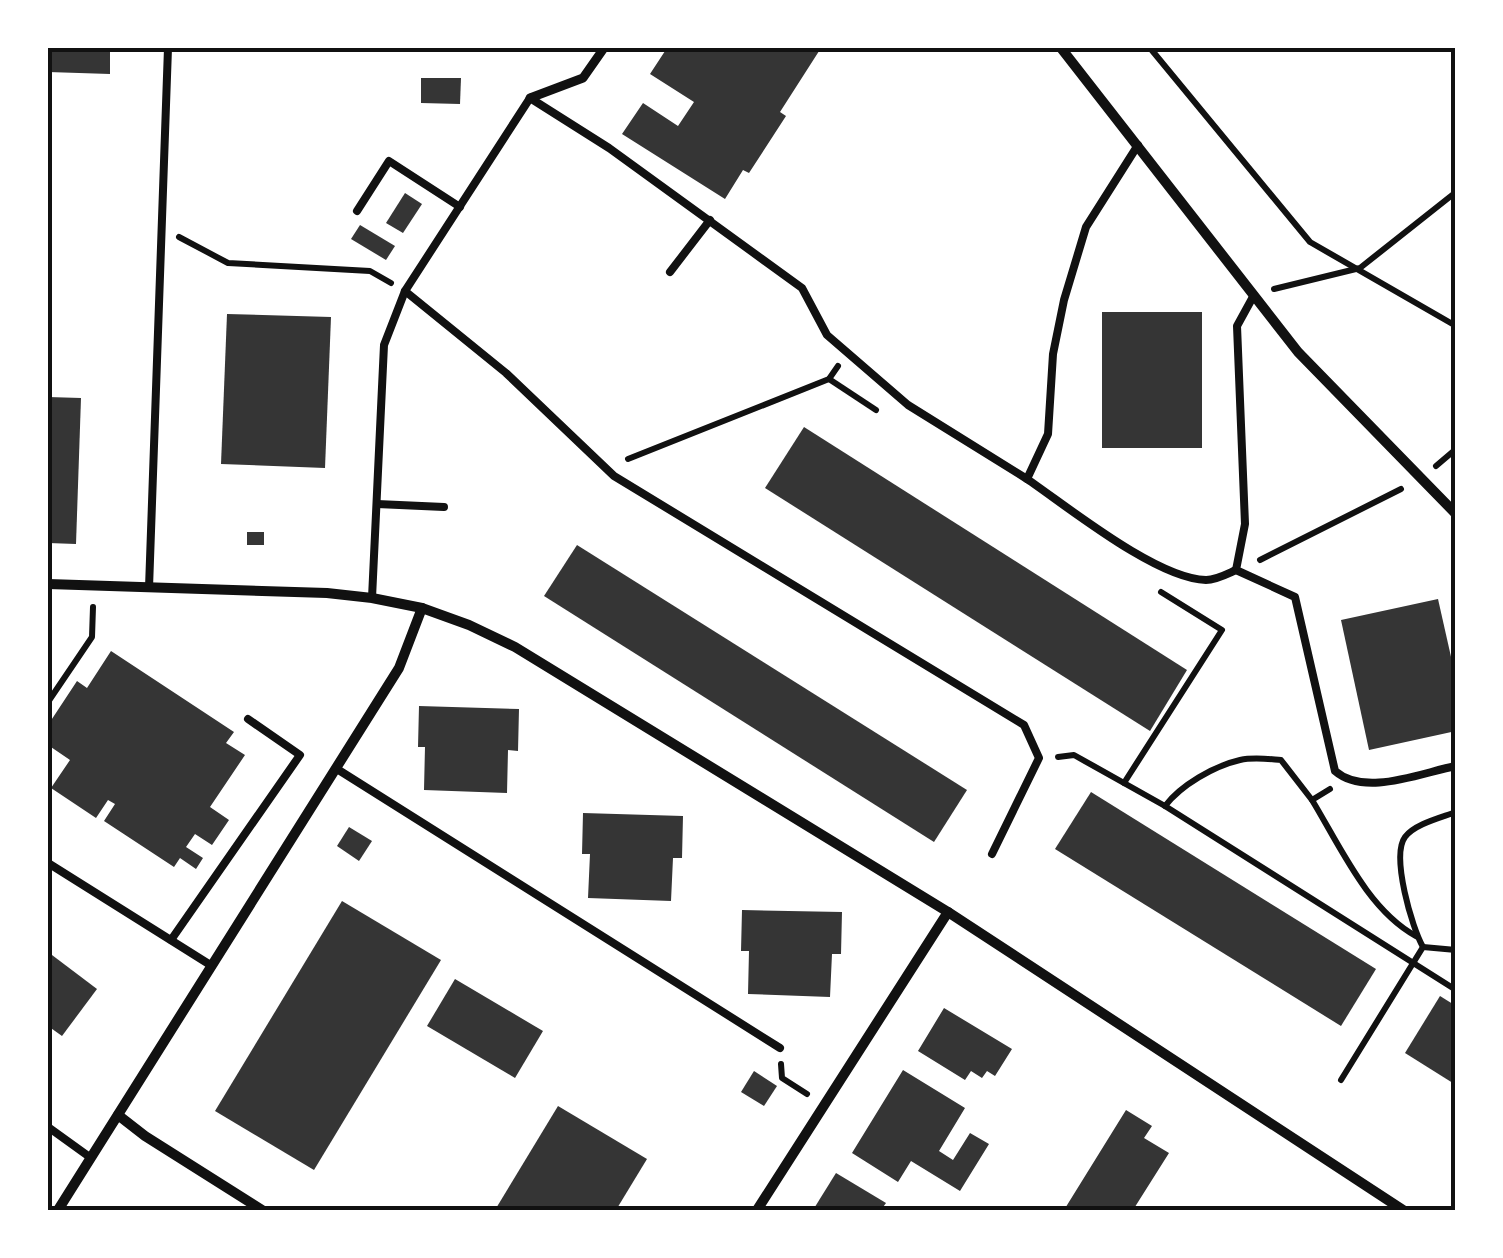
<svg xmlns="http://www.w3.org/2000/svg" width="1503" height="1258" font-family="'Titillium Web',sans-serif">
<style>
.building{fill:#353535}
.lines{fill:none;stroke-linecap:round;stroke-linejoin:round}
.path{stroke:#111;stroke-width:6}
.service{stroke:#111;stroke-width:8}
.pedestrian{stroke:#111;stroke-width:9}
.minor{stroke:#111;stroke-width:10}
.neatline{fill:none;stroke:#111;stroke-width:4}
</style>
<rect width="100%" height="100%" fill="#fff"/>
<g class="building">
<polygon points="48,48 110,48 110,74 48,72"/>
<polygon points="667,48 821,48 780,112 786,116 749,173 743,170 725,199 622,134 643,103 678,126 694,102 650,74"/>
<polygon points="421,78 461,78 460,104 421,103"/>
<polygon points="405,193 422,204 403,233 386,223"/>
<polygon points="360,225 395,246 386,260 351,239"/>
<rect x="1102" y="312" width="100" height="136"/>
<polygon points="227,314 331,317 325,468 221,464"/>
<polygon points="48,397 81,398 76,544 48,543"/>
<polygon points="804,427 1187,670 1150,731 765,488"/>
<rect x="247" y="532" width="17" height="13"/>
<polygon points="577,545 967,790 934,842 544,596"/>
<polygon points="1438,599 1456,679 1456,731 1369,750 1341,620"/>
<polygon points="111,651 234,732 226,743 245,755 210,807 229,820 212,845 195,834 186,847 203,858 196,869 180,858 174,867 104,821 115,804 108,800 96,818 51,788 70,760 48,745 48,725 77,681 87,688"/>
<polygon points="419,706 519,709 518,751 508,750 507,793 424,790 425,747 418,747"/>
<polygon points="1091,792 1376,969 1341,1026 1055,849"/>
<polygon points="583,813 683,816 682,858 673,858 671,901 588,898 590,854 582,854"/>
<polygon points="349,827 372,841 359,861 337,846"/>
<polygon points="342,901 441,960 314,1170 215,1111"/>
<polygon points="742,910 842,912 841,954 832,954 830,997 748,994 749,951 741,951"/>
<polygon points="48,952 97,989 62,1036 48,1026"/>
<polygon points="455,979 543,1031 515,1078 427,1026"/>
<polygon points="1440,996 1456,1006 1456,1085 1405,1053"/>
<polygon points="944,1008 1012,1049 995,1076 987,1071 982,1078 971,1071 965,1080 918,1051"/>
<polygon points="903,1070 965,1108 939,1151 953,1160 970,1133 989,1144 960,1191 911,1161 898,1182 852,1153"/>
<polygon points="754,1071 777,1086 764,1106 741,1092"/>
<polygon points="558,1106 647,1159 616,1210 495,1210"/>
<polygon points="1126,1110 1152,1126 1144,1138 1169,1153 1133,1210 1064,1210"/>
<polygon points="836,1173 886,1203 881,1210 813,1210"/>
</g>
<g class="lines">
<g class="path">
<polyline points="1150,48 1310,242 1456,326"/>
<polyline points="179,237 228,263 370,271 391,283"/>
<polyline points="1274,289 1360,268 1456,192"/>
<polyline points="829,379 876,410"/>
<polyline points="628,459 829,379 838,366"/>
<polyline points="1436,466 1456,449"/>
<polyline points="1260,560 1401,489"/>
<polyline points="48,702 92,637 93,607"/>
<polyline points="1058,757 1074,755 1165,806 1456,990"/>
<polyline points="1124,783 1222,630 1161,592"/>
<path d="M1330,789L1312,800C1340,846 1368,910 1416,936"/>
<path d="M1165,806C1181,785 1214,766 1240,760C1254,757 1268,759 1281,760L1312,800"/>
<path d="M1423,947C1412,928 1391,856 1405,837C1415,824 1440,818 1456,812"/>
<polyline points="781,1064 782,1078 807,1094"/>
<polyline points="1341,1080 1423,947 1456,950"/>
</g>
<g class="service">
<path d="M1138,145L1086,227L1064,300L1053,354L1048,434L1027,479C1068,507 1157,579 1206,580C1216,580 1227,574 1236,570"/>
<polyline points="357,211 389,161 460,207"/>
<polyline points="670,272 710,220"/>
<polyline points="405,291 506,373 614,476 1024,725 1039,758 992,854"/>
<path d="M1254,295L1237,326L1245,524L1236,570L1295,597L1335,771C1365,797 1420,773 1456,766"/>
<polyline points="377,504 444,507"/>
<polyline points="149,588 168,48"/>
<polyline points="372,598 384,345 405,291 530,98 609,148 802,288 827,335 908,405 1027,479"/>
<polyline points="337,769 780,1048"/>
<polyline points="48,863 212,966"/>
<polyline points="171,940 300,755 248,719"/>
<polyline points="48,1127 91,1158"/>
</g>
<polyline class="pedestrian" points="530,98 583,78 604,48"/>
<g class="minor">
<polyline points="1061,48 1298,352 1456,514"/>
<polyline points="48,584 327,593 372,598 422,608 469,625 515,647 948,912 1403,1210"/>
<polyline points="118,1115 145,1136 262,1210"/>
<polyline points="58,1210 399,668 422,608"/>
<polyline points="757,1210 948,912"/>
</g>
</g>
<rect width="1503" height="1258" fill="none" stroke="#ffffff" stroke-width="100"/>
<rect x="50" y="50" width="1403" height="1158" class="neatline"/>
</svg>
